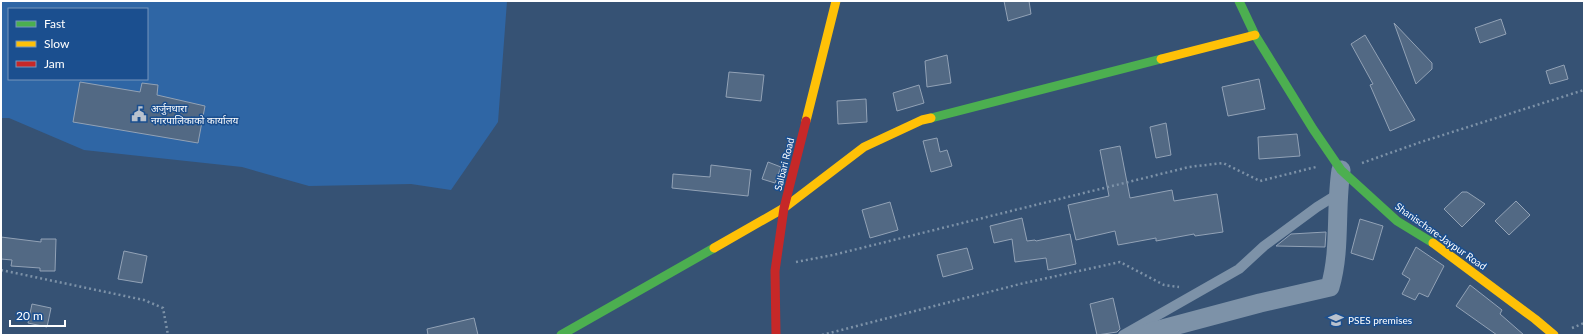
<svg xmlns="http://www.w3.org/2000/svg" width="1585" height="336" font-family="Lato,'Noto Sans Devanagari',sans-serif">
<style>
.green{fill:#2f66a5;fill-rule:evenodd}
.building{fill:#526984;stroke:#92a2b6}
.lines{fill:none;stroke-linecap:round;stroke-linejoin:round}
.path{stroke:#7d92a8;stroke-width:2.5;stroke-dasharray:2 3;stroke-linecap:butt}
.lane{stroke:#7d92a8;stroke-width:10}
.street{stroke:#7d92a8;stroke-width:19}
.fast{stroke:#4caf50;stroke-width:9}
.slow{stroke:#ffc107;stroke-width:9}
.jam{stroke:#c62828;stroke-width:9}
.labels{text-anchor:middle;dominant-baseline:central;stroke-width:3;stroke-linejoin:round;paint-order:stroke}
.poi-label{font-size:10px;fill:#fff;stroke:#1b4f8f;text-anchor:start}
.street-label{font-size:10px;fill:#fff;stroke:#1b4f8f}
</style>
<rect width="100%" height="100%" fill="#365274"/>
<path class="green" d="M1,1H507L498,122L451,190L411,184L309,186L242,167L84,150L9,118H1ZM9,9H147V79H9Z"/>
<g class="building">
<polygon points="1004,1 1029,1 1031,14 1008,21"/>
<polygon points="1501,19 1506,34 1480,43 1475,28"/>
<polygon points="1394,23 1432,63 1432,69 1416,84"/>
<polygon points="1365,35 1415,120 1390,131 1370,85 1373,84 1351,44"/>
<polygon points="947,55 951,83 927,87 925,61"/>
<polygon points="1564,65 1568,79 1550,84 1546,71"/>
<polygon points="729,72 764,75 761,101 726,97"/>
<polygon points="1259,79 1265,109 1228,116 1222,87"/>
<polygon points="80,82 140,92 142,83 158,85 157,95 205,106 198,143 73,122"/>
<polygon points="919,85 924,103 897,111 893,93"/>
<polygon points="866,99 867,122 838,124 837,101"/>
<polygon points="1166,123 1171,155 1156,158 1150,127"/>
<polygon points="1297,134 1300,156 1259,159 1258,137"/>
<polygon points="937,138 940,152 947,150 952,166 931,172 923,141"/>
<polygon points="1120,146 1130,198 1172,190 1174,201 1217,194 1223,232 1195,236 1194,234 1156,241 1156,238 1118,245 1115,231 1076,240 1068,205 1109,196 1100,150"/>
<polygon points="768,162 781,167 775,183 762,179"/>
<polygon points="711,165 751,170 748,196 672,188 673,174 710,177"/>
<polygon points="1462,192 1467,192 1485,204 1462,227 1444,209"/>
<polygon points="1516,201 1530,215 1509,235 1495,221"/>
<polygon points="890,202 898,230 870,238 862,210"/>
<polygon points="1022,218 1027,241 1035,240 1036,241 1070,234 1076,264 1048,270 1046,258 1015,262 1012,239 994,243 990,226"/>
<polygon points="1360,219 1383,226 1373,260 1351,253"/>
<polygon points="1326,232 1325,247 1276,246 1291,234"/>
<polygon points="1,237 41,242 41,239 56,239 55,271 40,271 40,268 11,266 12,260 1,259"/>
<polygon points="1416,247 1444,266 1428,297 1419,293 1415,300 1402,294 1410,279 1402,274"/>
<polygon points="967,248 973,269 943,277 937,255"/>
<polygon points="124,251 147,256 142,283 118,279"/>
<polygon points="1470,285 1502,310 1500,314 1524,335 1497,335 1456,306"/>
<polygon points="1113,298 1120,329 1117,332 1097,335 1090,304"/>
<polygon points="32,304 51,308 47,327 28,323"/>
<polygon points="474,318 478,335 428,335 427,329"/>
</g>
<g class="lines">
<g class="path">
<polyline points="1362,163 1421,142 1584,90"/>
<polyline points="796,262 833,255 1189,167 1223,163 1260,181 1316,167"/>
<polyline points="1,270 144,300 163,308 168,335"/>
<polyline points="1572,328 1584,323"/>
<polyline points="822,335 1020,284 1120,262 1164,285 1179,287"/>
</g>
<polyline class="lane" points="1123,335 1239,269 1264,246 1317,207 1338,194"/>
<path class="street" d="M1140,335L1260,303L1330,287C1341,250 1335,209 1341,170"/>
<g class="fast">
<polyline points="1239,1 1255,35 1313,129 1341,170 1397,221 1433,243"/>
<polyline points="931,118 1161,59"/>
<polyline points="561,335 714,248"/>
</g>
<g class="slow">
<polyline points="1161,59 1255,35"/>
<polyline points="806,121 836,1"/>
<polyline points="1433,243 1535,319 1554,335"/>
<polyline points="714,248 784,208 864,147 922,120 931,118"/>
</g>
<polyline class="jam" points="776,335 775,271 784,208 806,121"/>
</g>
<defs>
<g id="civic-bare" transform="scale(1.2)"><path d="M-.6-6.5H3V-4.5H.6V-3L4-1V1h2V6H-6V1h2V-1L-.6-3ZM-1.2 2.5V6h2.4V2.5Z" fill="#b9c2ce" stroke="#1b4f8f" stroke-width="2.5" paint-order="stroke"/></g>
<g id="school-bare" transform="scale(1.2)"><path d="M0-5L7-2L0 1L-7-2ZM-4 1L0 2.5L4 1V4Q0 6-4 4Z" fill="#b9c2ce" stroke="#1b4f8f" stroke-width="2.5" paint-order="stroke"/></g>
</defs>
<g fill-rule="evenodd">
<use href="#civic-bare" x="139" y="114"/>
<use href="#school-bare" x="1336" y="320"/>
</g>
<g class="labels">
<g class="poi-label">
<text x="151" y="108">अर्जुनधारा<tspan x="151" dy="12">नगरपालिकाको कार्यालय</tspan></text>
<text x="1348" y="320">PSES premises</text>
</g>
<g class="street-label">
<text transform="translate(784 164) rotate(-76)">Salbari Road</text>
<text transform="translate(1441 236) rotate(35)">Shanischare-Jaypur Road</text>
</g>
</g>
<rect width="1585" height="336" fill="none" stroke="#ffffff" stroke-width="4"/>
<rect x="8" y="8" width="140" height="72" fill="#1b4f8f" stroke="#7695bc"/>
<rect x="16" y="21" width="20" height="6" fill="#4caf50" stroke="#7695bc"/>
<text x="44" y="28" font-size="12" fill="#ffffff">Fast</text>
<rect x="16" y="41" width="20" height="6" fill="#ffc107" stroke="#7695bc"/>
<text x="44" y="48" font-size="12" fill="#ffffff">Slow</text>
<rect x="16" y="61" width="20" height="6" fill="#c62828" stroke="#7695bc"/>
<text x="44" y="68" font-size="12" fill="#ffffff">Jam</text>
<path d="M10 320v6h55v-6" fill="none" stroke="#ffffff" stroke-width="2"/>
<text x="16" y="320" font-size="12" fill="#ffffff" stroke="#1b4f8f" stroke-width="3" paint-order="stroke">20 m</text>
</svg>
